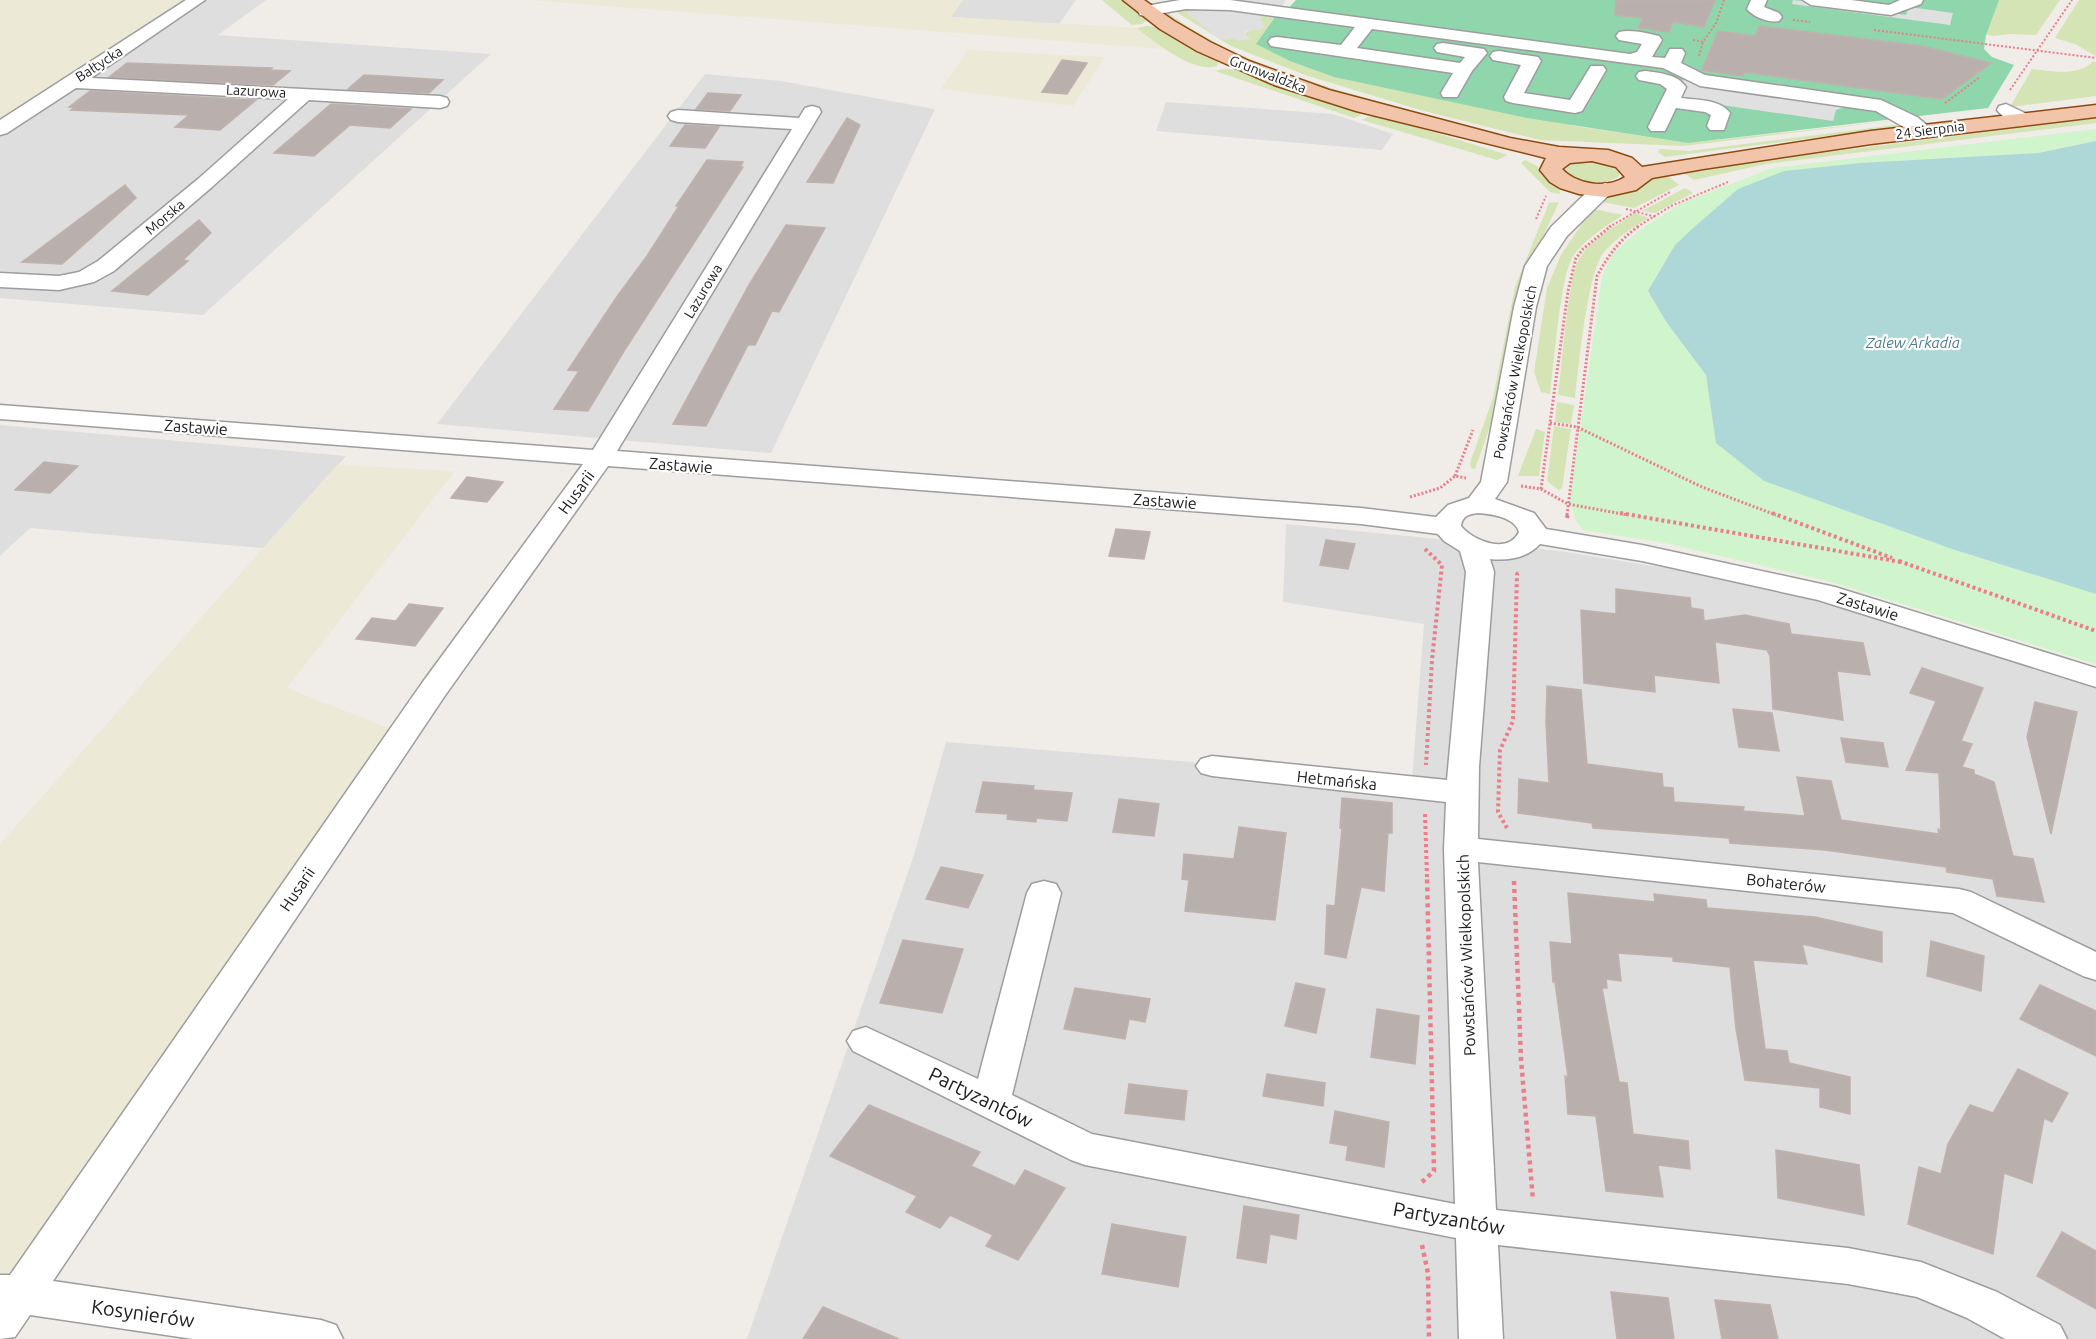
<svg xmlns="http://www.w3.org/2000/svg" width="2096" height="1339" font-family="Ubuntu,sans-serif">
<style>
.residential{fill:#dedede}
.farmland{fill:#ece9d6}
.grass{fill:#d5e4b4}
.park{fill:#d0f4cb}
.pitch{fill:#8fd6ac}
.parking{fill:#e0e0e0}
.water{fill:#aed7d8}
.building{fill:#b9b0ae;stroke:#c0b1ac;stroke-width:1.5}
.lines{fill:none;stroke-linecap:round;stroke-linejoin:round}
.minor-casing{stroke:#9d9d9d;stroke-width:3}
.major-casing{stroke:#8c4a11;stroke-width:3}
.path-far3{stroke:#eb7e89;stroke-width:2;stroke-dasharray:2 2;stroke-linecap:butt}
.path-far2{stroke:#eb7e89;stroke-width:3;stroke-dasharray:2 2;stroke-linecap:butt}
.path-far1{stroke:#eb7e89;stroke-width:4;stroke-dasharray:3 3;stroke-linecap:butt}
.path{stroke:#eb7e89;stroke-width:4.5;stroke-dasharray:4 4;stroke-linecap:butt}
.minor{fill:#fff;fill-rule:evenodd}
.major{fill:#f2c5ab;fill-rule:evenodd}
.labels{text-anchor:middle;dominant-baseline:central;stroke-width:4.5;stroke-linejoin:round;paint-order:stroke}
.far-street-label{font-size:14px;fill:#202020;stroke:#fff}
.far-water-label{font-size:15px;font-style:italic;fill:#4c7c90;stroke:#fff}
.street-label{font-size:16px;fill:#202020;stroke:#fff}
.near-street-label{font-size:20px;fill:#202020;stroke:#fff}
</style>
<rect width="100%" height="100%" fill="#f0ece8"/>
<g class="residential">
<polygon points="182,0 266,0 218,35 491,54 203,315 0,298 0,121"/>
<polygon points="963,0 1076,0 1059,24 951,17"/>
<polygon points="705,74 781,81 935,109 771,453 437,424"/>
<polygon points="1166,102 1333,114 1393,134 1382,150 1156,131"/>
<polygon points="0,425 346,456 263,548 30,528 0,556"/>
<polygon points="1286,524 1560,551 1702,574 1807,598 2096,689 2096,1339 747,1339 914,855 946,742 1412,780 1424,624 1283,602"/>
</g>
<g class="farmland">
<polygon points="0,0 182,0 0,121"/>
<polygon points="528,0 963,0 951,17 1137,28 1163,49"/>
<polygon points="968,50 1105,57 1073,106 941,89"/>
<polygon points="337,465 455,471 287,688 393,730 0,1299 0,844"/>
</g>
<g class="grass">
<polygon points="1102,0 1121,0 1147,20 1142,24 1132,25"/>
<polygon points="1777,0 2060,0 2036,35 2009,34 1994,36"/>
<polygon points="2079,0 2096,0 2096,56 2075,44 2055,38"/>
<polygon points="1181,9 1197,11 1187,13 1233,38 1251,39 1244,34 1251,29 1263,29 1259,20 1262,17 1247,14 1246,12 1268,12 1575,126 1688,143 1898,120 1683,146 1540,140 1424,111 1308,76 1231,46 1173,10"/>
<path d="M1168,13C1229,57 1300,80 1373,100C1424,115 1475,129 1527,142L1523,144L1436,122L1301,82L1218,49L1166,16Z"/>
<path d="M1147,26L1157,27L1218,62L1217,66C1194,74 1154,42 1137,28Z"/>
<path d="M2093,61L2096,62V96L2010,107L2032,69C2050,71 2080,77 2093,61Z"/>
<polygon points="1223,69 1234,69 1269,82 1359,110 1361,115 1354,118 1215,71"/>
<polygon points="1381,116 1508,155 1497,160 1362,120 1368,117"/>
<polygon points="2096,118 2096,123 1766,164 1694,180 1681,171"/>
<polygon points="1903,124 1900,127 1665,157 1658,152 1660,149 1689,151"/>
<polygon points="1525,160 1537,166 1543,176 1559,188 1560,194 1550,192 1521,163"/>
<path d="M1580,161C1593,161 1610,162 1619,172V176C1607,186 1574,185 1566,169L1569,165Z"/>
<polygon points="1664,173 1679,185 1634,208 1597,201"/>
<polygon points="1685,188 1693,193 1655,213 1642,211"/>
<polygon points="1559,202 1526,273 1499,401 1475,469 1471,468 1470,463 1493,398 1515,287 1549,203"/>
<path d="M1592,209L1623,215C1606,226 1585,239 1573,256C1560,277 1554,365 1550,394L1541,392L1534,372L1547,288L1561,255Z"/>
<path d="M1635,213L1649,218C1633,227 1616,238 1604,252C1587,272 1579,367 1575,398L1558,395C1562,369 1568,274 1580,257C1593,238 1617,225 1635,213Z"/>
<polygon points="1557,402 1574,405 1571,424 1555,422"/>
<polygon points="1554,426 1571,429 1562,488 1559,490 1547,481"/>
<polygon points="1536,429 1545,432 1539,476 1518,476"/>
</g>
<polygon class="park" points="2096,129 2096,141 2038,153 1860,163 1784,171 1738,189 1675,245 1663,267 1667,323 1706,375 1717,443 1764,481 1952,549 2096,594 2096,664 1828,581 1660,542 1583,530 1575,519 1570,501 1602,276 1613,254 1641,229 1680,204 1772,168"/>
<polygon class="pitch" points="1296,0 1999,0 1986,35 1984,49 1992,57 2014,65 1988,108 1688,143 1527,118 1334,77 1290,61 1256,44 1278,13 1283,14"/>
<g class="parking">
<polygon points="1182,0 1286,0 1278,13 1246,12 1248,14 1263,17 1260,20 1264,22 1262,25 1266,26 1263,29 1246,31 1244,34 1252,39 1238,41 1232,38 1221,40 1186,13 1196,10"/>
<polygon points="1793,0 1906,15 1909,7 1953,13 1950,25 1792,4"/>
<polygon points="1704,77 1851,105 1836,110 1833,121 1680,99 1686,87 1682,80"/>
</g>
<polygon class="water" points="2096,141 2096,594 1952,549 1764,481 1716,443 1706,375 1667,323 1648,291 1675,245 1692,229 1738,189 1784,171 1860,163 2038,153"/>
<g class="building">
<polygon points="1616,0 1715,0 1704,27 1673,22 1669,32 1638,28 1643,18 1615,15"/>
<polygon points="1759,26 1922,46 1991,63 1942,99 1744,72 1743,76 1702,70 1718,31 1755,36"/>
<polygon points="1062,60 1087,63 1067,94 1042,92"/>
<polygon points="127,63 272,68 270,70 290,71 273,85 109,77"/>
<polygon points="364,75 383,76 443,80 429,93 348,89"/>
<polygon points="90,91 256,100 220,130 175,127 189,115 71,110 74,108 69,107"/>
<polygon points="708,93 741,95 730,111 696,109"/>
<polygon points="331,104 411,109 390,128 350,125 314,156 274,153"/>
<polygon points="847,118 860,125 833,183 807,182"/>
<polygon points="685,125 719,127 705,148 670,146"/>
<polygon points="707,160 743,162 740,167 743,167 624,351 588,411 554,409 579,371 568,370 616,298 647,256 679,206 676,206"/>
<polygon points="125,185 136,198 62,264 22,262"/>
<polygon points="199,220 211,233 183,260 188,261 148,295 112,291"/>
<polygon points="786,225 825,228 779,312 772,311 755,345 748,345 706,426 673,424 749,285"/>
<polygon points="44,462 78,466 50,493 15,490"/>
<polygon points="467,477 503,482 487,502 451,498"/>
<polygon points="1116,529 1150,532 1144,559 1109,556"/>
<polygon points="1326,540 1355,544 1348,569 1320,565"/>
<polygon points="1616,589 1690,598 1691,608 1703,610 1704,621 1745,615 1789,624 1791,634 1863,643 1870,675 1837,671 1843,720 1773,709 1770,656 1767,650 1715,642 1719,683 1654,675 1655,692 1584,683 1581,610 1616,614"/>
<polygon points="409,604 443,608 415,646 356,639 372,618 396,621"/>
<polygon points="1922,668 1983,688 1961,741 1972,744 1962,767 1974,770 1974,774 1994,782 2013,856 2033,859 2044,902 1997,896 1993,879 1947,872 1946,867 1825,850 1730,843 1729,838 1593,828 1592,823 1518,813 1519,779 1549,783 1546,722 1547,686 1581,690 1587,764 1662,774 1663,787 1673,788 1674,802 1744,807 1743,811 1805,816 1797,777 1831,781 1841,820 1939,834 1938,829 1941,830 1939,773 1906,770 1936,701 1910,693"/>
<polygon points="2035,702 2077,712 2051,834 2027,737"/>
<polygon points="1733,709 1772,713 1779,751 1739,747"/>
<polygon points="1841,738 1883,743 1888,767 1846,762"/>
<polygon points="983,782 1034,786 1033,790 1072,793 1067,821 1036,818 1036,822 1007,819 1008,814 976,812"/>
<polygon points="1342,798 1392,803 1392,833 1388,833 1384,891 1361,887 1346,958 1325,954 1327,905 1335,906 1342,828 1340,828"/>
<polygon points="1119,799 1159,804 1154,836 1113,832"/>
<polygon points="1239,827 1286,833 1275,920 1185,911 1189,880 1182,879 1184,854 1234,859"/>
<polygon points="941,867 983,875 968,908 926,899"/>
<polygon points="1568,893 1655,902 1654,894 1706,900 1707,908 1815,917 1882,932 1882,962 1802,944 1807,964 1753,960 1765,1049 1787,1051 1789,1063 1850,1077 1850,1114 1820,1107 1820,1088 1745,1080 1736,1029 1730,967 1673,961 1673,957 1618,953 1621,981 1606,979 1607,988 1602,988 1619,1082 1627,1083 1633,1134 1688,1141 1690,1169 1658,1165 1663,1197 1606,1191 1596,1116 1568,1114 1565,1076 1568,1077 1555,982 1553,982 1550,942 1572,944"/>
<polygon points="903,940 963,949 942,1013 880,1003"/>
<polygon points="1931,941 1984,956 1981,991 1927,976"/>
<polygon points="1296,983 1325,989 1316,1033 1285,1026"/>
<polygon points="2040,985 2096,1011 2096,1056 2020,1019"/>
<polygon points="1075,988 1150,999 1145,1022 1129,1019 1125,1039 1064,1029"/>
<polygon points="1377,1009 1419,1016 1415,1064 1371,1057"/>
<polygon points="2018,1069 2068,1093 2052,1122 2044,1118 2032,1183 2004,1173 1993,1254 1908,1224 1919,1167 1941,1174 1948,1144 1970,1105 1993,1113"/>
<polygon points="1267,1074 1325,1083 1323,1106 1263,1096"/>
<polygon points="1129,1084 1187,1091 1184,1120 1125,1113"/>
<polygon points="869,1105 980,1152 971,1166 1015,1186 1025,1170 1065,1188 1018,1260 986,1246 993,1235 950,1215 940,1228 906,1212 917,1196 830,1156"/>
<polygon points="1335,1111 1389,1122 1384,1167 1346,1160 1348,1146 1330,1143"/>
<polygon points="1776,1150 1859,1165 1864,1215 1778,1198"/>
<polygon points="1244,1206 1299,1215 1296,1239 1270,1234 1266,1263 1237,1258"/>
<polygon points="1112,1224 1186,1237 1178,1287 1102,1274"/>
<polygon points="2062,1232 2096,1251 2096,1309 2037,1276"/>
<polygon points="1611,1292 1668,1298 1674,1339 1617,1339"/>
<polygon points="1715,1300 1770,1305 1778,1339 1722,1339"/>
<polygon points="823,1307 899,1339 803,1339"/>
</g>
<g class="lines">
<g class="minor-casing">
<g id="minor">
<polygon points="186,0 205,0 91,78 440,96 447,98 449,102 447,106 440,108 309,100 212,187 114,271 94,282 59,290 0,287 0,273 59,276 79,272 98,261 198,179 288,99 76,88 7,133 0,135 0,120"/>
<path d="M1180,0H1230L1630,54L1637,52L1642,44L1619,40L1616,36L1619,32C1631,29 1647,33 1659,36L1662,40L1652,57L1665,58L1670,49H1682L1685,53L1681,63L1705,75L1881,100L1917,117L1933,130L1930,134H1916L1876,111L1700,86L1663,68L1372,29L1357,48L1460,63L1465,57L1437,52L1434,48L1437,44L1443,43L1484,49L1487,53L1472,71L1457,97H1443L1441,93L1453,73L1277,47L1271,46L1268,42L1271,38L1277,37L1341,45L1355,27L1230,10L1186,9L1146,16L1140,15L1138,11L1140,7Z"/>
<path d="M1751,0H1767L1764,7L1779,13L1782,17L1779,21C1769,23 1753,17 1747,9Z"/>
<polygon points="1803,0 1851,0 1889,5 1900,0 1923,0 1921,4 1891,15 1811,5"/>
<polygon points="1499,51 1538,57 1541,61 1524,93 1570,100 1591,66 1603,66 1606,70 1582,111 1575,113 1513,103 1506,101 1504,97 1521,65 1493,60 1490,56 1493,52"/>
<path d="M1645,71C1660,73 1677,74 1686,87L1681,98C1697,100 1720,99 1730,113L1724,130H1710L1707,126L1711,115L1705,112L1676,108L1665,131H1651L1648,127L1667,89L1660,84L1639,80L1636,76L1639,72Z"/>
<path d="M2006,104L2029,115L2032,119L2029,123C2017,126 2004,119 1997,110L1999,106Z"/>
<path d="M812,106L819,108L821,112L617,451L1361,508L1436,517L1448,505L1469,498L1481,482L1514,307L1525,266L1551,227L1588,191L1605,183L1612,185L1615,189L1567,236L1547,266L1536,307L1507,482L1495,499L1534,513L1546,529L1642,545L1835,587L2096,668V687L1818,600L1642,561L1540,544C1527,558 1508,561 1490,559L1494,572L1479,767L1478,839L1959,889L1971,892L2096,952V980L2083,976L1953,913L1478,862L1496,1210L1848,1248L1921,1262L1997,1292L2060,1325L2067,1339H2005L1967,1318L1917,1297L1848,1284L1498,1245L1503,1339H1459L1456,1238L1085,1165L1071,1160L853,1051L847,1041L853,1031L866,1027L978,1079L1027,893L1032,884L1044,881L1056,884L1061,893L1012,1095L1092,1134L1455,1204L1444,849L1446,802L1212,776L1201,773L1196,766L1201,759L1212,756L1447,780L1466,572L1460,551L1444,541L1438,534L1361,524L608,466L444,697L53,1281L321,1320L336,1325L343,1339H193L30,1315L15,1337L0,1339V1275H10L422,683L583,464L0,419V405L593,450L792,129L678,122L671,120L668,116L671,112L678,110L799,118L805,108ZM1478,513C1491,514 1515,517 1519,532C1508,555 1473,541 1461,526C1462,516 1469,514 1478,513Z"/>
</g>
</g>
<g class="major-casing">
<path id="major" d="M1123,0H1144L1174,21L1210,42L1249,61L1329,90L1510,138L1559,147L1608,150L1632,158L1642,167L1871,131L2096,105V117L1871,144L1703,169L1652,178L1636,190L1605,197L1579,194L1560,188L1550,182L1540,170L1546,158L1356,111L1274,85L1197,51L1160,29ZM1592,161L1616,167L1625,177C1607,189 1577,185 1562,169L1570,163Z"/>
</g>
<g class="path-far3">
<polyline points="1793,20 1810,22"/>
<polyline points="1874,30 2096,58"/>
<polyline points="1693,40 1703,42 1716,23 1724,0"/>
<polyline points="1699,56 1703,42"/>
<polyline points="2010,90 2072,0"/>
<polyline points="1945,103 1980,77"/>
<polyline points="1626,209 1656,217"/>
<polyline points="1536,219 1546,196"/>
<polyline points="1609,227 1670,192"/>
<polyline points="1637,227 1671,206 1728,182"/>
</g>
<g class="path-far2">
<polyline points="1550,423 1577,427 1702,487 1776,515"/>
<polyline points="1455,476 1473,430"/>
<polyline points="1521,486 1541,489 1568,504 1628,515"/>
<polyline points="1541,489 1568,291 1576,258 1583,249 1611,226"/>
<polyline points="1410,497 1440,488 1455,476 1466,478"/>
<path d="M1567,515L1597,276C1608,256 1620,239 1639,226"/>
</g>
<g class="path-far1">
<polyline points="1620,513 1901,562"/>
<polyline points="1772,513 1892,558"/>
<polyline points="1567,518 1568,513"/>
<polyline points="1425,549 1442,565 1432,660 1426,765"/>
<polyline points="1899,561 2096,631"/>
<polyline points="1425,814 1427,878"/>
<polyline points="1507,828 1498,812 1500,750 1513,721 1517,574 1520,572"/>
</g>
<g class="path">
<polyline points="1514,881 1521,1059 1533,1200"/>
<polyline points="1422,1182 1434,1171 1427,877"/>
<polyline points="1422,1245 1428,1273 1429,1339"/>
</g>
<use href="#minor" class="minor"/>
<use href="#major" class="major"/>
</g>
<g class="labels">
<g class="far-street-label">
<text transform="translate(99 64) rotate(-33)">Bałtycka</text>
<text transform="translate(1268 74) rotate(21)">Grunwaldzka</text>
<text transform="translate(256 91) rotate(3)">Lazurowa</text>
<text transform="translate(1930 130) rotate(-7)">24 Sierpnia</text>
<text transform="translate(165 217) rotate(-40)">Morska</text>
<text transform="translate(703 291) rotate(-59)">Lazurowa</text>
<text transform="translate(1515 372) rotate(-79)">Powstańców Wielkopolskich</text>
</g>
<g class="far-water-label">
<text x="1913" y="342">Zalew Arkadia</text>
</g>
<g class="street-label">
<text transform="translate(196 427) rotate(4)">Zastawie</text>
<text transform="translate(681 465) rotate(4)">Zastawie</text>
<text transform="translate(576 492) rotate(-54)">Husarii</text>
<text transform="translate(1165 501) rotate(4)">Zastawie</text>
<text transform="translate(1868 606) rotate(17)">Zastawie</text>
<text transform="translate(1337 780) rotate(6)">Hetmańska</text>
<text transform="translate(1786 883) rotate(6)">Bohaterów</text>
<text transform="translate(297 889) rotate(-56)">Husarii</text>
<text transform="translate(1466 955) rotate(-92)">Powstańców Wielkopolskich</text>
</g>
<g class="near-street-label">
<text transform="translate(981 1097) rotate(26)">Partyzantów</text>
<text transform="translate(1449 1218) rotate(10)">Partyzantów</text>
<text transform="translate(143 1313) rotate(8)">Kosynierów</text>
</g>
</g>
</svg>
